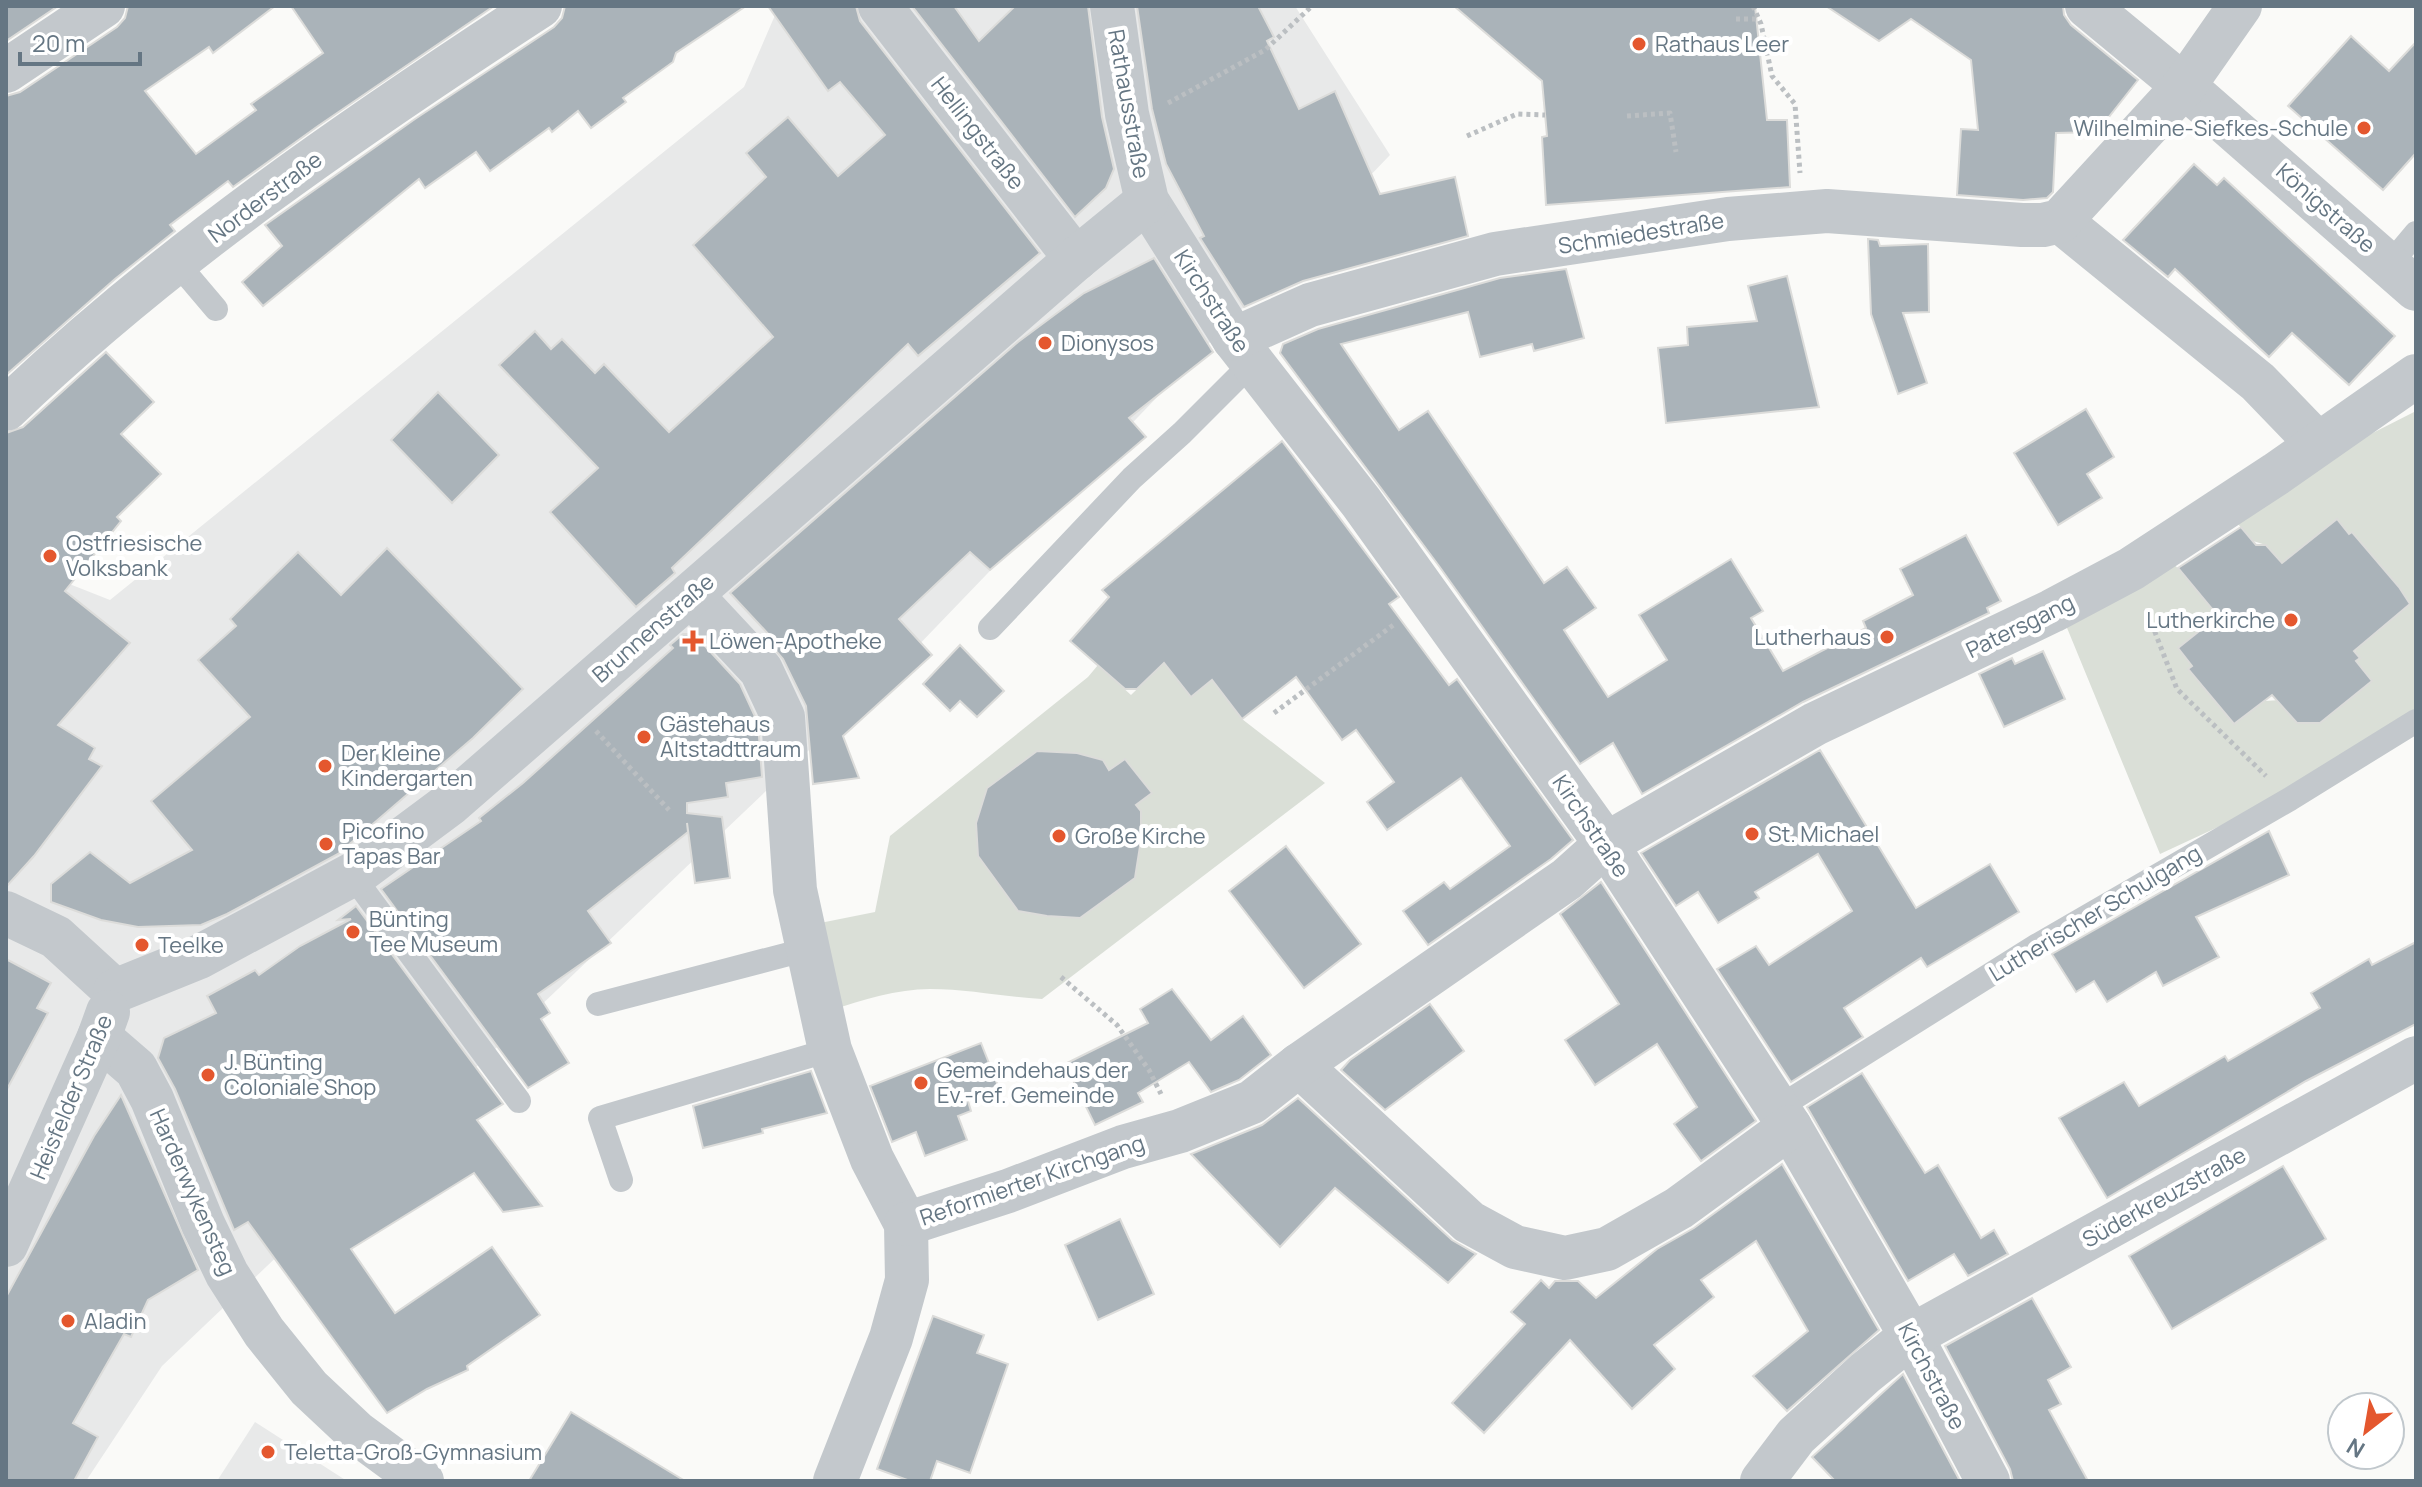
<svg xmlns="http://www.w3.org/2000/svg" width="2422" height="1487" font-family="Manrope,sans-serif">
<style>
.built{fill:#e8e9e9}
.green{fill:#dadfd7;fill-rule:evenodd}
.building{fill:#aab3b9;stroke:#dcdcda;stroke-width:2}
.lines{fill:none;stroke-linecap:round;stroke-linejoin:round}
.path{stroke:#bbbfc2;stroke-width:5;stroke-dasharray:4 4;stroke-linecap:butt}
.lane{stroke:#c3c8cc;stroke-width:24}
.street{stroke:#c3c8cc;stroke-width:44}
.poi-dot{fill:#e4572e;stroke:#fff;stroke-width:3}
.labels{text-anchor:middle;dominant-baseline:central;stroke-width:8;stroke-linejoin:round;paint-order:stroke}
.poi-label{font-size:22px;fill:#657683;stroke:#fff;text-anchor:start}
.street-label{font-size:22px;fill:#657683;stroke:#fff}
</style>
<rect width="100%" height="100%" fill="#fafaf8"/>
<g class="built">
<polygon points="779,6 1295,6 1390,155 911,653 162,1366 86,1481 6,1481 6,559 110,600 744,87"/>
<polygon points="255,1422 347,1481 217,1481"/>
</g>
<g class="green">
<path d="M2416,411V709L2272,802L2160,854L2065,623L2272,484ZM2231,516L2253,541L2266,545L2282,563L2337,519L2349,534L2352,532L2398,586L2365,616L2355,653L2359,658L2326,719L2322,721L2295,699L2265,701L2234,723L2189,670L2192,666L2178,648L2220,614L2171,561Z"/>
<path d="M1164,663L1191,697L1212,680L1242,719L1325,783L1042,999C1004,997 968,989 930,989C897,989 862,1000 832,1010L810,925L875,912L890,836L1088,677L1098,665L1131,695Z"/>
</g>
<g class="building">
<polygon points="6,6 58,6 6,41"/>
<polygon points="128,6 275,6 213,53 209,47 145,91 196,154 256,110 251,104 323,53 291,6 494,6 318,126 233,187 228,181 170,225 175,231 115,279 6,375 6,96 20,92 117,27 125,18"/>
<polygon points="565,6 746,6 676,53 673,62 623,98 626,102 591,128 578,111 552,132 549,128 490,171 476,152 425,188 419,179 263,306 242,282 282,246 265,225 415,119 554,27 562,18"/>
<polygon points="768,6 856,6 860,21 1040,253 918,356 908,344 672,568 675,573 636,607 550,512 598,468 499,365 535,331 551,349 562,339 595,373 604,364 669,432 773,337 693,245 766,177 746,153 788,117 838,176 885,135 840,82 828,91"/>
<polygon points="912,6 954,6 979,41 1015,6 1088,6 1102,117 1114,169 1106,188 1075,217"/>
<polygon points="1137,6 1258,6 1274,37 1267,41 1299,109 1335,91 1380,194 1455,177 1468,236 1303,281 1244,307 1200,238 1204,236 1166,164 1152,109"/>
<polygon points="1454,6 1755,6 1767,120 1787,120 1790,187 1546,205 1542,137 1547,136 1542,81"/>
<polygon points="1826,6 2063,6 2064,15 2071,25 2138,80 2097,132 2056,133 2053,192 2047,198 2023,200 1957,195 1961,129 1978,130 1971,60 1911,19 1879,41"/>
<polygon points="2351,36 2389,71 2416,42 2416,153 2383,190 2288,106"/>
<polygon points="2194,164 2217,185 2224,178 2395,336 2349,385 2292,333 2269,357 2175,269 2168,277 2123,240"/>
<polygon points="1868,239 1878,240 1880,246 1928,244 1929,312 1903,313 1927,383 1898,394 1871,314"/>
<polygon points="1154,258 1213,352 1129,418 1146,437 990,570 970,552 899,619 932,655 843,736 859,778 813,784 806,706 783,659 765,638 772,638 730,593 1018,342 1084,293"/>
<polygon points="1566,269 1584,338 1534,351 1532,344 1480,357 1468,312 1341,344 1399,430 1428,411 1544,583 1567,567 1596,608 1564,630 1608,697 1667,660 1639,615 1731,559 1763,611 1751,618 1783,671 1866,628 1863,621 1913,595 1900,569 1966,535 2001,601 1987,608 1989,613 1803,702 1642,794 1613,743 1580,764 1439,566 1280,353 1283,344 1318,329 1500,278"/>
<polygon points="1787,276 1819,407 1666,423 1658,348 1688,345 1687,327 1757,321 1748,286"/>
<polygon points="106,352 154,402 121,434 161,474 117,517 121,521 65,591 130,643 58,725 95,748 89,759 102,766 34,856 6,887 6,433 23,427"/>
<polygon points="438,392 499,455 452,503 391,440"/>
<polygon points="2086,409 2114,457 2087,474 2102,498 2058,525 2014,453"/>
<polygon points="1282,441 1399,597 1389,604 1449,685 1457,679 1573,840 1551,859 1428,945 1403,911 1444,882 1450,889 1510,846 1461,778 1387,830 1367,802 1394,782 1356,730 1342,740 1296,677 1242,719 1212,680 1191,697 1164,663 1137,689 1125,689 1070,641 1109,597 1102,590"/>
<polygon points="2337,519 2349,534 2352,532 2399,587 2410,604 2354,651 2360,658 2356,661 2372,681 2320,723 2297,723 2272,695 2234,724 2188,669 2192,666 2178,648 2218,616 2178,568 2241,527 2256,545 2266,545 2282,563"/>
<polygon points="387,548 523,689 473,738 338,854 227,914 201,925 138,927 101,920 51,902 51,884 90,852 130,883 192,850 151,801 250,717 198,660 236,626 230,619 298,552 341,595"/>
<polygon points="683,634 694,634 740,684 758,723 762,777 726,783 728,797 687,803 687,813 722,817 730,878 695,883 687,823 688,832 588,911 611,943 538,994 550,1013 541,1019 569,1063 528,1088 381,889 481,821 479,818 523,783 673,648 670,645"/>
<polygon points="960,645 1004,691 977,717 960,701 950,711 923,684"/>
<polygon points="2043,651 2065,699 2004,727 1979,674 2012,658 2015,664"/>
<polygon points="1820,750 1916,908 1990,864 2019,912 1927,967 1921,958 1844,1008 1863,1037 1791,1082 1717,969 1756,946 1769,965 1852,911 1818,854 1755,892 1759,898 1718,923 1698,892 1676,906 1641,853"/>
<polygon points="1037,751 1077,753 1103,760 1109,770 1125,759 1152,793 1136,805 1141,811 1141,840 1135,878 1080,918 1047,916 1018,911 978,856 976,823 987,788"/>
<polygon points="2269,831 2289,875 2196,917 2219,957 2163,986 2156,972 2107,1002 2094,981 2076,992 2052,954"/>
<polygon points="1286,846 1361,944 1304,988 1229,891"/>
<polygon points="1601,882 1756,1121 1701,1161 1674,1124 1697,1107 1657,1044 1595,1085 1565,1040 1619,1004 1560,914"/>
<polygon points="356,906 503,1104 477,1120 542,1206 503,1212 474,1173 351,1249 395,1313 492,1247 540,1315 467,1366 468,1370 427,1389 387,1413 248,1222 234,1230 175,1089 158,1058 164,1038 216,1013 207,996 255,970 259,975 300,946 351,919 338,920"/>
<polygon points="2416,942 2416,1024 2306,1081 2107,1198 2059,1118 2124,1082 2139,1106 2225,1056 2228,1061 2320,1008 2311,993 2369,959 2372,965"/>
<polygon points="6,959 51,983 37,1008 48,1013 6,1091"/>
<polygon points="1172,989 1211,1040 1243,1016 1271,1055 1239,1080 1211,1092 1189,1062 1138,1093 1143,1102 1095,1125 1065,1064 1148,1023 1140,1009"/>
<polygon points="1430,1004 1464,1051 1385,1110 1341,1070 1350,1060"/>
<polygon points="981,1043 998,1086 967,1098 971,1111 958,1116 967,1140 925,1156 916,1132 892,1142 870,1086"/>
<polygon points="811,1071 827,1113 762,1129 763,1133 703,1148 693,1106"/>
<polygon points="1862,1073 1925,1173 1938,1165 1981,1238 1994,1230 2008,1254 1968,1276 1954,1254 1908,1281 1807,1107"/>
<polygon points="121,1095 198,1270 148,1300 131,1337 124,1334 73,1423 98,1437 74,1481 6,1481 6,1297 94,1136"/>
<polygon points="1298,1098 1452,1240 1476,1254 1448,1283 1335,1188 1280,1247 1191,1154 1262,1125"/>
<polygon points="1782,1164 1879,1330 1787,1411 1753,1376 1808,1331 1756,1241 1701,1280 1714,1297 1654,1345 1675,1369 1632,1409 1570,1340 1484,1433 1452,1403 1525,1324 1511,1312 1541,1280 1549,1288 1555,1281 1578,1281 1596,1298 1657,1249 1694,1228"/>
<polygon points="2283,1166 2326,1239 2172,1329 2129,1256"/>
<polygon points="1120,1219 1154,1294 1098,1320 1065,1245"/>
<polygon points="2032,1298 2071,1367 2048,1380 2061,1404 2049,1410 2088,1481 2013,1481 2010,1469 1945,1346"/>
<polygon points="933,1316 984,1335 977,1353 1008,1364 970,1473 937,1461 930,1481 910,1481 877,1469"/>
<polygon points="1903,1374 1960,1481 1835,1481 1812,1457"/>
<polygon points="571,1412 685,1481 529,1481"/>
</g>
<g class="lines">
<g class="path">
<polyline points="1753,6 1761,24 1772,76 1795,104 1800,173"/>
<polyline points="1736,19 1759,19"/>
<polyline points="1168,103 1265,50 1312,6"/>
<polyline points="1627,116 1670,113 1676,152"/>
<polyline points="1467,136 1517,114 1545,115"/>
<polyline points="2146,609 2177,689 2266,776"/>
<polyline points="1274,713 1396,623"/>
<polyline points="596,731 669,810"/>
<polyline points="1061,977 1117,1025 1149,1070 1161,1094"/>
</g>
<g class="lane">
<polyline points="177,263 216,309"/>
<polyline points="2390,264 2416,233"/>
<polyline points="990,628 1132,478 1182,433 1253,362"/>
<polyline points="352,875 519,1101"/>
<polyline points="598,1004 808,949"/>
<polyline points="1776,1109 2036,946 2290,799 2416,721"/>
<polyline points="621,1180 600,1118 830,1050"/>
</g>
<g class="street">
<polyline points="880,6 1076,259"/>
<polyline points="1112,6 1127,114 1147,201 1234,339 1361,502 1606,844 1790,1127 1911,1336 1988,1481"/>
<polyline points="2087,6 2184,86 2416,289"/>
<polyline points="6,71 103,6"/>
<polyline points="2060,221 2258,382 2317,443"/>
<polyline points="1234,339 1310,305 1495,254 1728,219 1827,211 2022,225 2043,225 2060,221 2184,86 2240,6"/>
<path d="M6,409C167,255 354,127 540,6"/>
<polyline points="691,595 761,670 783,717 795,890 830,1050 872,1159 906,1224 907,1280 891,1338 835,1481"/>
<polyline points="6,913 56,937 115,991"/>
<polyline points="115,991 199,957 361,870 451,803 1076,259 1147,201"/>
<polyline points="99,1037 136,1069 152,1099 203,1224 227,1274 264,1332 309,1388 357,1433 422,1481"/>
<polyline points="1299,1065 1469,1222 1515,1247 1565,1258 1607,1249 1679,1208 1790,1127"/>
<polyline points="906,1224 1008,1191 1123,1147 1180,1131 1252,1102 1299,1065 1567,879 1606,844 1815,724 2052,611 2131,569 2276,474 2416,376"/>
<polyline points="6,1245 99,1037 108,1012"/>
<polyline points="1762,1481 1796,1436 1865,1373 1911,1336 2416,1058"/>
</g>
</g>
<g class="poi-dot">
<circle cx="1639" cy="44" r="8"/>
<circle cx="2364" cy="128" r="8"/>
<circle cx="1045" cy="343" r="8"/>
<circle cx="50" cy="556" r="8"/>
<circle cx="2291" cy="620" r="8"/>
<circle cx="1887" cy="637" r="8"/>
<path d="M689 629h8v8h8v8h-8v8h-8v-8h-8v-8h8z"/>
<circle cx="644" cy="737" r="8"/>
<circle cx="325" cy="766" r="8"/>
<circle cx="1752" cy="834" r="8"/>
<circle cx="1059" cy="836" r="8"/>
<circle cx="326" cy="844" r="8"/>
<circle cx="353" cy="932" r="8"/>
<circle cx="142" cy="945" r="8"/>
<circle cx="208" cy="1075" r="8"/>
<circle cx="921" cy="1083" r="8"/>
<circle cx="68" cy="1321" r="8"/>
<circle cx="268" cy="1452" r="8"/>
</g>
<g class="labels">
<g class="poi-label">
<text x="1655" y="44">Rathaus Leer</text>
<text x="2348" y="128" text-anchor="end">Wilhelmine-Siefkes-Schule</text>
<text x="1061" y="343">Dionysos</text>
<text x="66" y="543">Ostfriesische<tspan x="66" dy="25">Volksbank</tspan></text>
<text x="2275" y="620" text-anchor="end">Lutherkirche</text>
<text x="1871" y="637" text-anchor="end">Lutherhaus</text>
<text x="709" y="641">Löwen-Apotheke</text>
<text x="660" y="724">Gästehaus<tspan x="660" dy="25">Altstadttraum</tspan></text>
<text x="341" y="753">Der kleine<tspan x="341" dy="25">Kindergarten</tspan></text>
<text x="342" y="831">Picofino<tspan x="342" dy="25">Tapas Bar</tspan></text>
<text x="1768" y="834">St. Michael</text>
<text x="1075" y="836">Große Kirche</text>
<text x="369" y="919">Bünting<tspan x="369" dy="25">Tee Museum</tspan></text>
<text x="158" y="945">Teelke</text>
<text x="224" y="1062">J. Bünting<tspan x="224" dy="25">Coloniale Shop</tspan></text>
<text x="937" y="1070">Gemeindehaus der<tspan x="937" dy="25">Ev.-ref. Gemeinde</tspan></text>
<text x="84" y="1321">Aladin</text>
<text x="284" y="1452">Teletta-Groß-Gymnasium</text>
</g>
<g class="street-label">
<text transform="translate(1129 104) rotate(80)">Rathausstraße</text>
<text transform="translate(978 133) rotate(52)">Hellingstraße</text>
<text transform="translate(265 197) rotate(-37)">Norderstraße</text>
<text transform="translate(2326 208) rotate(41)">Königstraße</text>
<text transform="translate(1641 233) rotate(-9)">Schmiedestraße</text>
<text transform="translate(1212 301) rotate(57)">Kirchstraße</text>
<text transform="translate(2020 626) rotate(-26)">Patersgang</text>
<text transform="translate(653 628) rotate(-41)">Brunnenstraße</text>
<text transform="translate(1591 826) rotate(56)">Kirchstraße</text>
<text transform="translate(2095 913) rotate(-31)">Lutherischer Schulgang</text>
<text transform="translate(71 1097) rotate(-67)">Heisfelder Straße</text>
<text transform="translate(1032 1180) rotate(-19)">Reformierter Kirchgang</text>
<text transform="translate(193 1192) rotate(66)">Harderwykensteg</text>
<text transform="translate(2164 1197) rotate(-29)">Süderkreuzstraße</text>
<text transform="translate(1932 1376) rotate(62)">Kirchstraße</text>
</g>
</g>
<rect width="2422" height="1487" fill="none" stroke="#657683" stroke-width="16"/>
<g transform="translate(2366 1431) rotate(211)"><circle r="38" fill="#ffffff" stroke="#c1c8cd" stroke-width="2"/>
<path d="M0-6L14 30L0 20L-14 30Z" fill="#e4572e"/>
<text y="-12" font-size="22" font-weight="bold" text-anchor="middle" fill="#657683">N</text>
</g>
<path d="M20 52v12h120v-12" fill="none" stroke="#657683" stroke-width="4"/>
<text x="32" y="52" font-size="24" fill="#657683" stroke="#ffffff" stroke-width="6" paint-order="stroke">20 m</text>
</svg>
